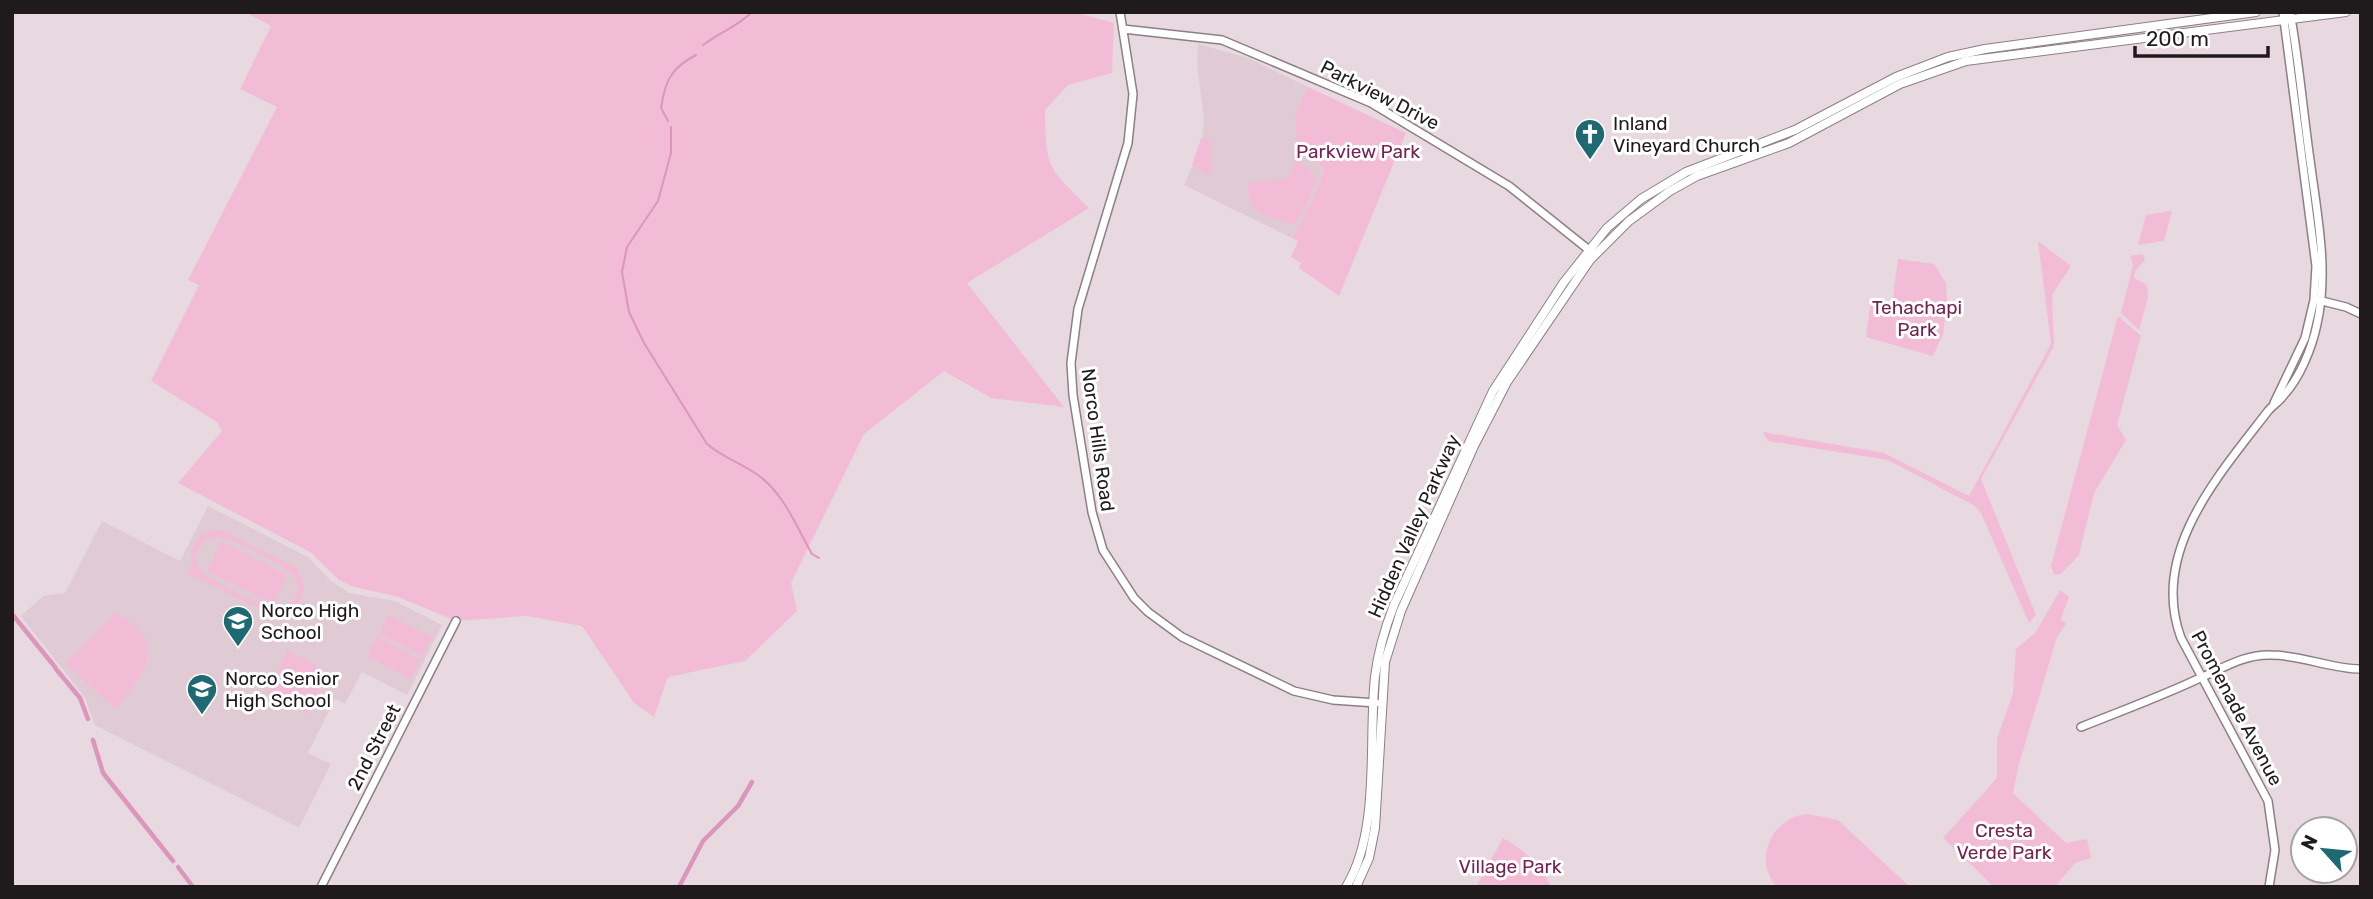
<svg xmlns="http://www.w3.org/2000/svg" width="2373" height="899" font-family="Rubik,sans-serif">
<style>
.built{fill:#e0cbd5}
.green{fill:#f2bcd7;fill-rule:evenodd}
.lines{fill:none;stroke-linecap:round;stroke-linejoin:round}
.stream{stroke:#dc96bb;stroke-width:2}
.canal{stroke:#dc96bb;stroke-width:4.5}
.secondary-casing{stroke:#8c7f85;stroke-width:10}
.primary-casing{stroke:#8c7f85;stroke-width:10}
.secondary{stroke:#fff;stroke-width:7}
.primary{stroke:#fff;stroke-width:8}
.labels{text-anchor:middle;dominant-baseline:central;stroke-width:6;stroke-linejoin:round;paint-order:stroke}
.street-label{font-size:19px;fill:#1f1a1c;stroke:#fff}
.poi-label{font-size:19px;fill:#1f1a1c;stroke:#fff;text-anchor:start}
.park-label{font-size:19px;fill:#742354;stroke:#fff}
</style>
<rect width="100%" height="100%" fill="#e8d9e0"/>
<g class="built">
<polygon points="1198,44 1248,58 1308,87 1295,115 1324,167 1312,201 1292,238 1184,185 1202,143 1204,118 1197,66"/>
<polygon points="208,506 308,557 331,581 349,593 395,601 442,625 407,695 362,672 345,704 335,699 308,753 331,764 299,828 95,725 85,698 21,616 43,596 65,593 102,521 180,561"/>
</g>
<g class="green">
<path d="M245,12H1074L1114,23L1112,73L1068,85L1045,110C1046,170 1047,166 1089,208L967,283L1064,407L991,398L944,371L864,434L791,583L797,611L745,661L668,677L654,717L634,703L582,626L527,616L456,621L398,597L351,586L339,580L310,552L178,483L222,431L217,422L151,381L199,285L188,280L277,107L240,89L271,26Z"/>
<polygon points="1308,87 1406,133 1339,296 1299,268 1301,263 1291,257 1298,241 1292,238 1312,201 1324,168 1297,141 1295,115"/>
<polygon points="1201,138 1211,142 1212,172 1206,174 1192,165"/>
<path d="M1298,159L1317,178L1305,210L1293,225C1264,214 1247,217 1248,183L1288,178Z"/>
<polygon points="2172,211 2164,241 2138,245 2146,215"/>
<polygon points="2038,241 2071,266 2052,295 2054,346 1981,479 2036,615 2029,623 1981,513 1975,506 1888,460 1768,441 1763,432 1884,453 1969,496 2051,344"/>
<polygon points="2143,254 2145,260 2135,271 2134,278 2147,285 2148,297 2139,330 2121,313 2133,265 2130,256"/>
<polygon points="1898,259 1934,264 1946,283 1947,302 1943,334 1933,356 1866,337 1871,301 1892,304"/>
<polygon points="2118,316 2141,336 2117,425 2126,440 2094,493 2079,555 2061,574 2054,575 2051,566"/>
<path d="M222,530L297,568L305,588L297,607L282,615L269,614L187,573L192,568C187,546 199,530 222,530ZM214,537C232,536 293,568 298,584L294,600C289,606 283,610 275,609C263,607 209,580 201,571C190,558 199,541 214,537Z"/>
<polygon points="222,541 287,575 273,604 207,571"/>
<polygon points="2060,590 2069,597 2061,619 2066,624 2057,637 2019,764 2013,793 2066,843 2087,839 2091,858 2075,863 2055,887 1994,887 1943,838 1997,778 1997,739 2013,693 2016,649 2036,632"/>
<path d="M115,613C171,642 146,672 115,709L65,663Z"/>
<polygon points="388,615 432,637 422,656 379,634"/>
<polygon points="377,637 420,660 411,679 367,656"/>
<path d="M287,651C301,658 321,663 325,679L309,714L267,693Z"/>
<path d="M1807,814L1838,820L1910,887H1777C1752,860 1772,817 1807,814Z"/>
<path d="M1503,838C1524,850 1540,864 1551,887H1476Z"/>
</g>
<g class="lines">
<g class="stream">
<path d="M703,45C720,32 737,27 752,12"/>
<path d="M668,121L661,108C665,81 671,68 696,55"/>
<path d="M671,127V153L658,201L627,247L622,272L629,312L644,343L707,444C722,457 739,462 755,473C783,491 796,526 812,554L819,558"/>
</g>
<g class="canal">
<polyline points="12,614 55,667"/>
<polyline points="56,669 80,698 88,719"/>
<polyline points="93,740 103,773 173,861"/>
<polyline points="178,867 193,887"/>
<polyline points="679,887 703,841 738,806 752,782"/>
</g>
<g class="secondary-casing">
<g id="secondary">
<polyline points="1120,12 1133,94 1128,143 1078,309 1071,363 1073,395 1092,512 1103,550 1134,598 1148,612 1182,637 1294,691 1333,700 1376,703"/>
<polyline points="1123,29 1222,40 1371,103 1509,186 1594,254"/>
<polyline points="2318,300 2346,307 2361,314"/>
<polyline points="2274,403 2305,338 2314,300 2316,266 2283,12"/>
<path d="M2081,727C2121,711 2162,696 2200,678C2223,668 2245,654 2271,655C2302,655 2330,669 2361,669"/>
<polyline points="321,887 456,621"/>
<path d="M2269,887L2275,850L2268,801L2181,638C2149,552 2219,475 2268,411C2273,405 2279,402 2283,396C2300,378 2312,348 2317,324C2329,270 2317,214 2310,160C2303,111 2299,61 2290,12"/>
</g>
</g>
<g class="primary-casing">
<g id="primary">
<path d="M1346,887C1381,830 1368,741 1375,677C1378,652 1385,628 1394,605L1493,391L1564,282L1607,228L1641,199L1686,172L1795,130L1896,77L1948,57L1985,49L2256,12"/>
<polyline points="1356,887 1369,858 1375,828 1385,662 1401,611 1474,446 1507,382 1590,260 1629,221 1670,191 1697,176 1789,143 1900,84 1966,61 2346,12"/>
</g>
</g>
<use href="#secondary" class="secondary"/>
<use href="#primary" class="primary"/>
</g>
<defs>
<g id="church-pin" transform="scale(1.575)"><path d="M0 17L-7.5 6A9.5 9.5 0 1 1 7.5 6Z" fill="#1e6972" stroke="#fff"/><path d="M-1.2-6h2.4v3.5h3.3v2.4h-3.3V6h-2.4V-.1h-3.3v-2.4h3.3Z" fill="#fff"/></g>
<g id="school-pin" transform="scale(1.575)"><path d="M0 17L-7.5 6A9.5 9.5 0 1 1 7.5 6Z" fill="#1e6972" stroke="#fff"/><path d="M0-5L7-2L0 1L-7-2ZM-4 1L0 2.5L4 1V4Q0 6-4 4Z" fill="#fff"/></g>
</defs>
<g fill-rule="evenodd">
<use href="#church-pin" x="1590" y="134"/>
<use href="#school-pin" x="238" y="621"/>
<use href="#school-pin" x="202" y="689"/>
</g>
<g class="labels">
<g class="street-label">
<text transform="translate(1380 95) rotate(27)">Parkview Drive</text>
<text transform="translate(1098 440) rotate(82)">Norco Hills Road</text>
<text transform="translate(1414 526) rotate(-66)">Hidden Valley Parkway</text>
<text transform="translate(2237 708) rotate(62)">Promenade Avenue</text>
<text transform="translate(374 747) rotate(-63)">2nd Street</text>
</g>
<g class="poi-label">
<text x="1613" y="123">Inland<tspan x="1613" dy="22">Vineyard Church</tspan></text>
<text x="261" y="610">Norco High<tspan x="261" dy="22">School</tspan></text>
<text x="225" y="678">Norco Senior<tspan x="225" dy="22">High School</tspan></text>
</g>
<g class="park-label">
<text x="1358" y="151">Parkview Park</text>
<text x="1917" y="307">Tehachapi<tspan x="1917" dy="22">Park</tspan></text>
<text x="2004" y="830">Cresta<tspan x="2004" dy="22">Verde Park</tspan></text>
<text x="1510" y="866">Village Park</text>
</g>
</g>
<rect width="2373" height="899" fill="none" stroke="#1f1a1c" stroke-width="28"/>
<g transform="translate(2324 850) rotate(297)"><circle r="33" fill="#ffffff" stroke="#a5a3a4" stroke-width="2"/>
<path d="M0-5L12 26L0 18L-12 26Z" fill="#1e6972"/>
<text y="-10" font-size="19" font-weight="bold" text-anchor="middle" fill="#1f1a1c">N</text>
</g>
<path d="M2135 46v10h133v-10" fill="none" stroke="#1f1a1c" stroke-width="3.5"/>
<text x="2146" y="46" font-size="21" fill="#1f1a1c" stroke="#ffffff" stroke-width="5" paint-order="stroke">200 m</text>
</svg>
